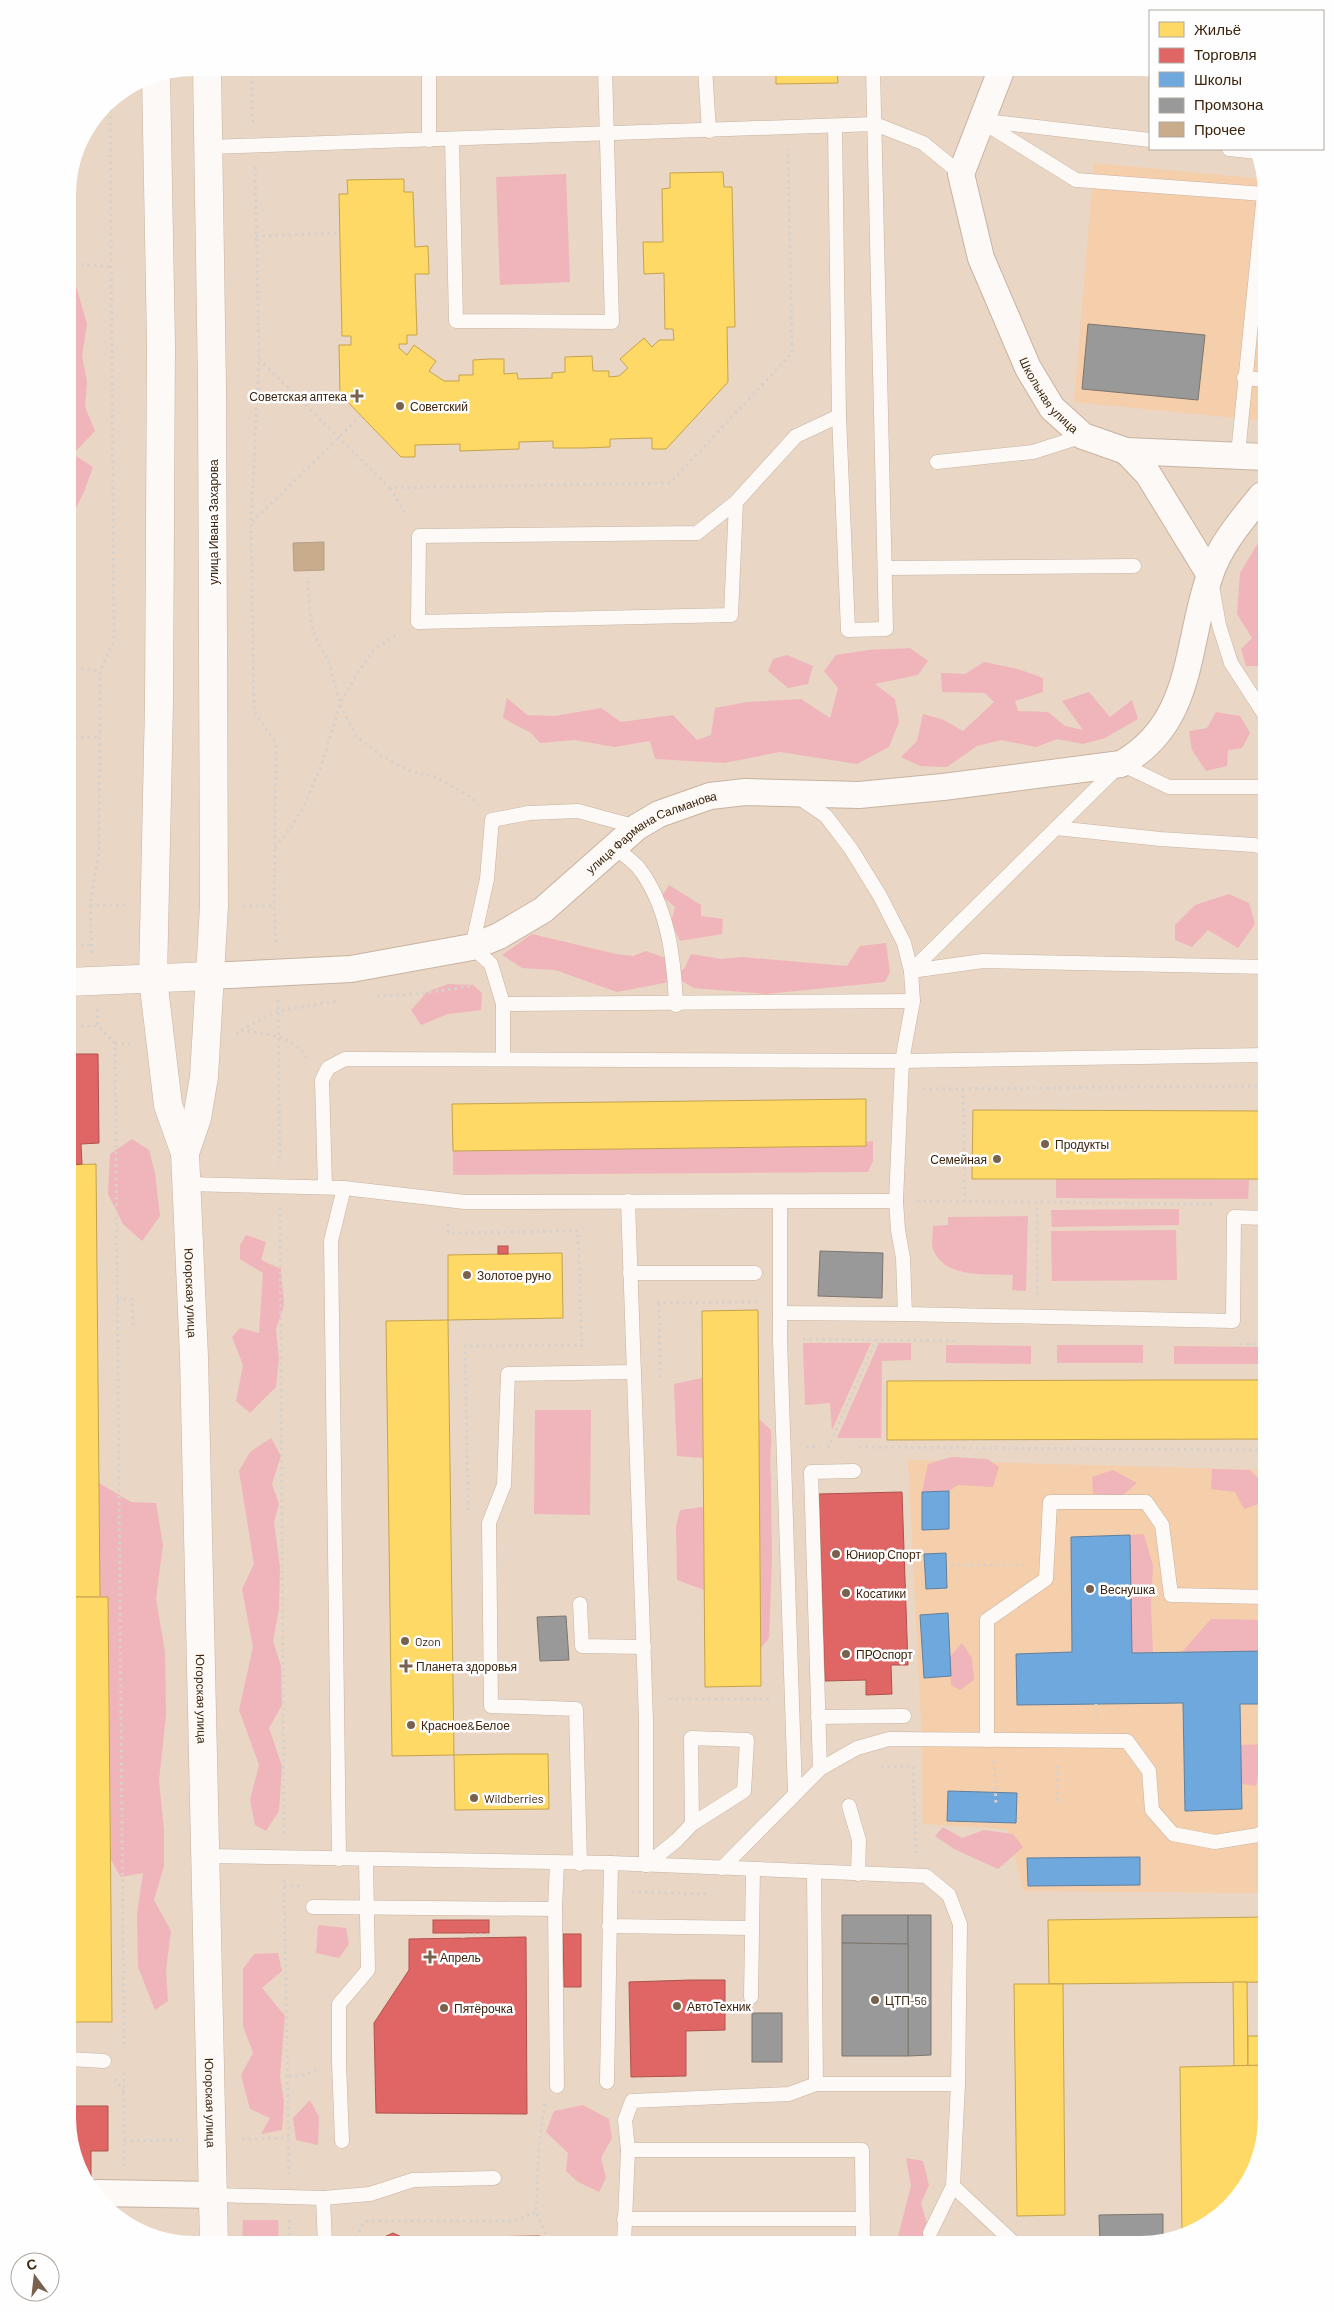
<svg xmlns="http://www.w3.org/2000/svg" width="1334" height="2312" font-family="Barlow,sans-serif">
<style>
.built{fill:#f5ceab}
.green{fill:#f0b5ba}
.homes{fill:#ffd966;stroke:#c4a34b}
.shops{fill:#e06666;stroke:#af524b}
.schools{fill:#6fa8dc;stroke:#60809e}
.industry{fill:#999;stroke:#7d766f}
.building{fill:#c8ac8b;stroke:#b4a08d}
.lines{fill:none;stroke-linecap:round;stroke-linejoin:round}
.lane-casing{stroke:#c8b3a0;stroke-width:15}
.street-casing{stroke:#c8b3a0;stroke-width:28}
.secondary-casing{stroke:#c8b3a0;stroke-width:29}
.path{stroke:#d7d1cb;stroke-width:3;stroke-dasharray:2.5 4;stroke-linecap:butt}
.lane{stroke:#fcf9f6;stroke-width:14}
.street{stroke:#fcf9f6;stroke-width:26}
.secondary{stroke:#fcf9f6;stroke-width:28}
.poi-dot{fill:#79624d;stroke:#fefefe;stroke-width:2}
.labels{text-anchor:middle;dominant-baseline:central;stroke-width:5;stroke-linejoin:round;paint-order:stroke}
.street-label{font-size:12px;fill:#3c240d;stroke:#fefefe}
.poi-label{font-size:12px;fill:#3c240d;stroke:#fefefe;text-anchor:start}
</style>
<rect width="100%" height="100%" fill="#ead6c4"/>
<g class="built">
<polygon points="1094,163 1263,179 1266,194 1266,421 1074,402"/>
<polygon points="908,1460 1266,1470 1266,1893 1024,1891 1007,1829 923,1824 922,1740"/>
</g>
<g class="green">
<polygon points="566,174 570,282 500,285 496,177"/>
<polygon points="76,286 87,324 82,356 87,381 85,407 95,431 73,454 93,467 84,492 68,524 68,287"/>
<polygon points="1266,537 1266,666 1246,666 1241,649 1252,638 1237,614 1240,573 1258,543"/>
<polygon points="910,648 928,661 918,675 875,684 895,699 899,722 889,747 857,764 780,752 724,763 655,759 650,741 614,747 575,740 540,743 531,733 503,718 507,698 527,715 555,716 601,708 621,722 673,715 697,740 711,735 715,708 747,702 801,699 830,718 838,688 824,671 836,655 868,650"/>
<polygon points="787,655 813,666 808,684 788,688 768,671 773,659"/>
<polygon points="984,662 1018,669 1043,678 1043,692 1015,701 1018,711 1048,712 1065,726 1083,730 1062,701 1089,692 1110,717 1132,700 1138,719 1105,738 1083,744 1057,739 1036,747 1001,740 977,746 947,767 920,766 901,757 917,741 923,714 944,720 963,731 994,702 985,693 942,692 941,673 965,674"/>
<polygon points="1216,712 1240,716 1250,733 1242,748 1228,750 1227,766 1206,771 1192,750 1189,731 1207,728"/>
<polygon points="669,885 701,905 701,916 723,919 722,934 680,941 671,922 675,907 662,896"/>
<polygon points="1229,894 1249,903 1255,924 1238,948 1208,930 1192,947 1175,940 1175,925 1195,905"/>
<polygon points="532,934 616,954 633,956 646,951 666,958 670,973 684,969 691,954 721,959 742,957 847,966 860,946 886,943 890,972 885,982 766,994 694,988 680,980 617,992 555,970 522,968 502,955"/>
<polygon points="448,984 473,985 482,993 481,1010 448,1014 421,1025 411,1010 427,992"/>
<polygon points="132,1139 149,1150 155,1173 160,1216 142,1241 123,1224 108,1194 110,1154"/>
<polygon points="873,1141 873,1161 868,1172 453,1175 453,1151 866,1146 866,1142"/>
<polygon points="1056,1179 1249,1180 1248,1199 1056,1198"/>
<polygon points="1179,1209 1179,1225 1052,1227 1051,1210"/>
<path d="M1028,1216L1026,1291L1012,1290L1013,1275C988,1274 944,1279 933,1249C931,1243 933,1232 933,1226L948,1225V1217Z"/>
<polygon points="1176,1230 1177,1280 1052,1281 1051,1231"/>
<polygon points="246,1235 266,1242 261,1260 281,1269 284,1305 276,1329 279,1358 276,1387 250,1413 236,1401 243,1365 232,1337 240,1328 259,1333 263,1273 240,1259 240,1245"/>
<polygon points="803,1343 871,1343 832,1430 830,1403 805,1405"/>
<polygon points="879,1343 911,1343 911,1360 882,1361 881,1438 837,1438"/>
<polygon points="946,1345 1031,1346 1031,1364 946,1363"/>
<rect x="1057" y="1345" width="86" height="18"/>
<polygon points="1174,1346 1259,1347 1259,1364 1174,1364"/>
<polygon points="702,1378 703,1458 677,1456 674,1384"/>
<polygon points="535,1410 591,1410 590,1515 534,1514"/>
<path d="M759,1419L771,1430C772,1446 769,1462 771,1478L772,1561L769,1638L761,1648Z"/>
<polygon points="271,1438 281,1456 272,1484 279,1504 274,1522 280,1567 279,1609 273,1641 281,1666 282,1705 269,1728 282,1766 279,1811 266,1831 255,1825 250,1800 259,1765 239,1710 253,1647 242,1589 254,1564 239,1471 250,1452"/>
<polygon points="951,1457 987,1459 999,1467 993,1487 958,1485 949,1491 922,1492 928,1464"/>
<polygon points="1212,1469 1250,1470 1266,1486 1262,1503 1244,1509 1235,1492 1211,1489"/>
<polygon points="1113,1470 1137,1483 1122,1496 1093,1494 1092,1477"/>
<polygon points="99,1483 131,1502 156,1503 163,1545 156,1598 165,1652 166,1715 159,1781 164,1830 164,1866 154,1900 171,1931 166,1970 168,2001 155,2010 138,1967 137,1914 143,1873 121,1877 111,1860 108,1597 100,1597"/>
<polygon points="703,1507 704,1590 677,1580 676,1526 680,1510"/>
<polygon points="1144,1534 1153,1566 1151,1607 1153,1652 1132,1653 1130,1535"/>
<polygon points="1211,1619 1266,1620 1266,1651 1182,1652"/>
<polygon points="962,1643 972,1658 974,1680 960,1690 951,1685 950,1657"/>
<polygon points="1264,1744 1256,1786 1241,1784 1241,1745"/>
<polygon points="943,1827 962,1838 984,1830 1013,1834 1023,1847 998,1869 954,1849 935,1836"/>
<polygon points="318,1925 346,1928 349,1944 339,1958 316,1953"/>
<polygon points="278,1953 282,1971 262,1988 285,2016 280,2076 284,2102 282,2130 261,2134 270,2118 250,2109 241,2075 253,2053 243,2026 243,1969 254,1954"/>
<polygon points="310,2100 319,2117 318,2145 296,2140 293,2118"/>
<polygon points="583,2105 609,2119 612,2138 601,2158 606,2178 599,2192 578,2182 566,2171 568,2153 546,2132 554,2111"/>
<polygon points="906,2158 923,2161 929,2185 921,2203 933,2244 896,2244 911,2186"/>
<polygon points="243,2220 278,2220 279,2244 242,2244"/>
</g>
<g class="homes">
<rect x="475" y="68" width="54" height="7"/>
<polygon points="767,68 844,68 837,69 838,83 776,84 776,70 767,70"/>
<polygon points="723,172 724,187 732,187 735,327 727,327 728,382 666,449 652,449 652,438 610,439 610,447 582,448 553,448 553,441 519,442 519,449 460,451 460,444 415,445 415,457 401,457 340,394 339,345 351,345 351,336 342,336 339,194 348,194 347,180 404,179 404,192 413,192 415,247 428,246 429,274 415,274 417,335 407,335 407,344 399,344 399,348 407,355 414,345 436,361 429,371 444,381 459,381 459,375 473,375 473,360 489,359 504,359 504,374 517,373 518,379 552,378 552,373 565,372 565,357 592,356 593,371 609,371 609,377 619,376 628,368 620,359 644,338 652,347 659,340 674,340 673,329 665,329 664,273 644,274 643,242 663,242 662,189 670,188 670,173"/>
<polygon points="866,1099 866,1146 453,1151 452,1104"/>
<polygon points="973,1110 1266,1111 1266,1179 972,1179"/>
<polygon points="96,1164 100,1597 68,1597 68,1165"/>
<polygon points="562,1253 563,1318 448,1320 448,1255"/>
<polygon points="758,1310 761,1686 705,1687 702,1311"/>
<polygon points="448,1320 454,1755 392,1756 386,1321"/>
<polygon points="1162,1380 1266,1380 1266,1439 887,1440 887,1381"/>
<polygon points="68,1597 108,1597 112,2022 68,2022"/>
<polygon points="505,1754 548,1754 549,1809 455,1810 454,1755"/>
<polygon points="1266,1917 1266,1982 1049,1984 1048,1920"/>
<polygon points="1233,1982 1247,1982 1248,2066 1234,2066"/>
<polygon points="1014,1984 1063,1984 1065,2215 1017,2216"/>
<polygon points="1248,2036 1266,2036 1266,2065 1248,2066"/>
<polygon points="1266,2065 1266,2118 1245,2188 1195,2232 1182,2235 1180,2067"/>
</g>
<g class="shops">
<polygon points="68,1054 98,1054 99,1143 81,1144 82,1164 68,1165"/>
<rect x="498" y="1246" width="10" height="8"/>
<polygon points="902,1492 908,1665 891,1665 892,1694 866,1695 866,1680 825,1681 819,1494"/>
<rect x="433" y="1920" width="56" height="13"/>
<polygon points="563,1934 581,1934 581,1987 564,1987"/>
<polygon points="526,1937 527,2114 376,2113 374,2023 409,1970 409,1939"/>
<polygon points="691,1980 725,1980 725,2030 686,2031 686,2076 631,2077 629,1982"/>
<polygon points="68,2106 108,2106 108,2151 91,2151 91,2179 86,2179 80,2173 68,2118"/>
<polygon points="393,2233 404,2238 540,2236 540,2244 378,2244 382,2238"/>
</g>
<g class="schools">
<polygon points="949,1491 949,1529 922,1530 922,1492"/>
<polygon points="1130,1535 1132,1653 1266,1651 1266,1704 1240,1704 1242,1809 1185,1811 1183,1703 1017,1705 1016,1654 1072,1652 1071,1537"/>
<polygon points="946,1553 947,1588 926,1589 924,1554"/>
<polygon points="948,1613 951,1676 924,1678 920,1615"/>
<polygon points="948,1791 1017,1793 1016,1823 947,1821"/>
<polygon points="1140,1857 1140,1885 1028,1886 1027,1858"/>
</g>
<g class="industry">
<polygon points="1088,324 1205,335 1198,400 1082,389"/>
<polygon points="820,1251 883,1253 882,1298 818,1296"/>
<polygon points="566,1616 569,1660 540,1661 537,1617"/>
<polygon points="842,1915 908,1915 908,1944 842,1943"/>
<polygon points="908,1915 931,1915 931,2055 908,2056"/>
<polygon points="842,1943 908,1944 908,2056 842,2056"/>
<rect x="752" y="2013" width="30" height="49"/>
<polygon points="1163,2214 1163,2239 1140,2244 1100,2244 1099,2215"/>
</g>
<polygon class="building" points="324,542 324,570 294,571 293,543"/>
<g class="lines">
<g class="lane-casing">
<g id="lane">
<polyline points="429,68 429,140"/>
<polyline points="705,68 709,131"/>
<polyline points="981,121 1076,180 1264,194 1238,454"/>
<polyline points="985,121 1150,140"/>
<polyline points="835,126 839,416 848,630 886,629 873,68"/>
<polyline points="452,139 456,321 612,322 605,68"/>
<polyline points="209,147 875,124 923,143 961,174"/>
<polyline points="1229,149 1257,152"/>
<polyline points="1244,378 1266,380"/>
<polyline points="937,462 1033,452 1083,436"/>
<polyline points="736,502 731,615 418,622 419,536 697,533 736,502 796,436 839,416"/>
<polyline points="885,568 1134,566"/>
<polyline points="1212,586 1219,625 1231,663 1266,717"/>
<polyline points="798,797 826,816 851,849 880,896 904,943 911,971 913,1001 902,1061 896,1201 898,1230 903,1258 905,1314 1233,1321 1234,1217 1266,1218"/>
<polyline points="1056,828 1160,839 1254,845 1266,848"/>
<path d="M614,847C622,853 631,860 638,867C668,905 674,958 676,1005"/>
<polyline points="911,971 1121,764 1169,787 1266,787"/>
<polyline points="911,971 983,961 1266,967"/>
<polyline points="503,1004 913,1001"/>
<polyline points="503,1059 503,1004 491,964 472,947 487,879 492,820 529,813 578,811 637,827"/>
<polyline points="186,1184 344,1188 465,1202 896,1201"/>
<polyline points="325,1187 322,1080 328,1068 345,1059 902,1061 1266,1055"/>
<polyline points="628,1201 646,1721 646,1865"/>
<polyline points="780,1202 780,1339 795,1793"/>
<polyline points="630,1273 755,1273"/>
<polyline points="780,1313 905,1314"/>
<polyline points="580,1604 582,1646 644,1647"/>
<polyline points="818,1717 904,1716"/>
<polyline points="987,1740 987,1620 1046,1579 1050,1502 1146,1502 1162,1525 1171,1595 1266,1597"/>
<polyline points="820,1769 811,1472 854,1471"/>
<polyline points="849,1806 859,1840 858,1874"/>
<polyline points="206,1856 611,1863 926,1876 949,1895 960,1924 958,2084 953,2186 930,2233"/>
<polyline points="339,1859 331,1241 344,1188"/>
<polyline points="580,1864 576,1709 491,1706 489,1523 504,1485 508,1374 634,1372"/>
<polyline points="646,1865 677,1840 692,1824 744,1791 747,1740 691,1738 692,1824"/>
<polyline points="722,1868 820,1769 857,1748 889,1739 1127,1741 1149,1771 1152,1810 1173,1834 1215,1842 1258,1835 1266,1829"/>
<polyline points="814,1872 816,2084"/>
<polyline points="313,1907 555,1909"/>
<polyline points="609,1926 751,1928"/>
<polyline points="751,1997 753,1870"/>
<polyline points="68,2059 104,2061"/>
<polyline points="607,2082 611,1863"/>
<polyline points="557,2086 555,1909 557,1863"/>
<polyline points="342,2141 339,2062 339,2004 368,1970 366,1860"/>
<polyline points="628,2150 862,2150 863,2244"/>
<polyline points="953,2186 1015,2244"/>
<polyline points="215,2195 323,2198 370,2194 413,2180 494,2178"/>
<polyline points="323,2198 325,2244"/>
<polyline points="624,2219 863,2219"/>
<polyline points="624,2244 628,2150 625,2120 632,2101 789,2094 816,2084 958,2084"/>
</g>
</g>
<g class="street-casing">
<g id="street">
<path id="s1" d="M1002,68L961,174L981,258L1028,368L1052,408L1083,436L1126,451L1266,457"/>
<polyline points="1126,451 1148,474 1210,575"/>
<path id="s2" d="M209,976L351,969L472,947L499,936L543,910L637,827L659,814L710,796L745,792L859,795L943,787L1121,764C1195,722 1185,646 1210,575C1220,545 1241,521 1261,496L1266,493"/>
<polyline points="97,2193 215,2195"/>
</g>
</g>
<g class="secondary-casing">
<g id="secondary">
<path id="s3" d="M156,75L161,344L159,704L153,979L168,1105L185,1153L194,1357L214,2244"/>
<polyline points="68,982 209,976"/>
<polyline points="185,1153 197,1118 204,1077 214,906 212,384 207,68"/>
</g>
</g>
<g class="path">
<polyline points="251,68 253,124"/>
<polyline points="255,167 259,358 251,523 254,712 276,743 274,906 276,944"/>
<polyline points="256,236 340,233"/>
<polyline points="68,263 112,267"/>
<polyline points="259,359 390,488 670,483 792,353 788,149"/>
<polyline points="390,488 407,516"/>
<polyline points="252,522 361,416"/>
<polyline points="308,581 310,613 314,635 329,662 340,704 356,736 380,755 410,771 436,777 472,798 478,805"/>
<polyline points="68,667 100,671"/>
<polyline points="68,738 100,737"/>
<polyline points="275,848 288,832 303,808 322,764 340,704 357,674 374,649 399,633"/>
<polyline points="90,905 125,905"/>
<polyline points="243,906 274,906"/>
<polyline points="68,945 91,945"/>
<polyline points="92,953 90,905 99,851 100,671 114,641 110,101"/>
<polyline points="377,996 417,994 472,986"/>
<polyline points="278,1000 280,1164"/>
<polyline points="97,1009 98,1026 115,1043 124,2048"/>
<polyline points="68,1026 98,1026"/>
<polyline points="241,1030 278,1011 339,1001"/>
<path d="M236,1034L241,1030C266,1034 293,1035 307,1058"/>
<polyline points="115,1043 132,1044"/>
<polyline points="923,1089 1266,1086"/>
<polyline points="963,1089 965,1202"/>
<polyline points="917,1201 1216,1204"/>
<polyline points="280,1207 284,1836"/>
<polyline points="448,1224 448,1233 578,1231 582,1347"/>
<polyline points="1037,1295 1037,1203"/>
<polyline points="117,1299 132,1299 133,1325"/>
<polyline points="657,1303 758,1302"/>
<polyline points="659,1303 660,1379"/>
<polyline points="803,1339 957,1341"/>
<polyline points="1240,1344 1266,1344"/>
<polyline points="806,1447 820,1446"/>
<polyline points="859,1447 1266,1450"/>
<polyline points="828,1448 877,1338"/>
<polyline points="468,1510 465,1346 582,1345"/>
<polyline points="951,1565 1024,1565"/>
<polyline points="669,1699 770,1699"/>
<polyline points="1096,1704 1097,1718"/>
<polyline points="473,1721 473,1728 483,1728"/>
<polyline points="994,1761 996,1805"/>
<polyline points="881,1767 913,1766 916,1853"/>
<polyline points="1057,1801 1057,1764"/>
<polyline points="284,1880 289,2174"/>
<polyline points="284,1886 301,1886"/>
<polyline points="632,1892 703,1894 708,1892"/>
<polyline points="463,1938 463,1935 494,1935 494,1930"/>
<polyline points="289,2076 300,2076 317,2070"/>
<polyline points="115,2079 124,2092"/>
<polyline points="545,2104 539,2143 536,2212 550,2244"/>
<polyline points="242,2139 289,2138"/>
<polyline points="124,2141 183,2140"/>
<polyline points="124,2166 124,2072"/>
<polyline points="289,2220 290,2244"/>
<polyline points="356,2244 356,2236 365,2221 514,2221 536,2212"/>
</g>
<use href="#lane" class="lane"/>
<use href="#street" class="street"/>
<use href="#secondary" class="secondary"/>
</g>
<g class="poi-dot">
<path d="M354.5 388.5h5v5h5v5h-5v5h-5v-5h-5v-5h5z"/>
<circle cx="400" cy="406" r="5"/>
<circle cx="1045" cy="1144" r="5"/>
<circle cx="997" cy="1159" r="5"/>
<circle cx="467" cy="1275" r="5"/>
<circle cx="836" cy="1554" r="5"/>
<circle cx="1090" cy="1589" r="5"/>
<circle cx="846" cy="1593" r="5"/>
<circle cx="405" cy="1641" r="5"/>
<circle cx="846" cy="1654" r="5"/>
<path d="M403.5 1658.5h5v5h5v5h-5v5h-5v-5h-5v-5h5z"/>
<circle cx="411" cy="1725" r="5"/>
<circle cx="474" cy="1798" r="5"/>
<path d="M427.5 1949.5h5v5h5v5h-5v5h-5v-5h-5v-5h5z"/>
<circle cx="875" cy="2000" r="5"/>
<circle cx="677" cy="2006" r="5"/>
<circle cx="444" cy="2008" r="5"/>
</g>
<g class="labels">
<g class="street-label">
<text stroke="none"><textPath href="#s1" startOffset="354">Школьная улица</textPath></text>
<text transform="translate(213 522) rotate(-90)">улица Ивана Захарова</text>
<text stroke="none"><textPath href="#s2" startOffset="481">улица Фармана Салманова</textPath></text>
<text stroke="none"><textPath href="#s3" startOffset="1222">Югорская улица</textPath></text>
<text stroke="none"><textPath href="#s3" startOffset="1628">Югорская улица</textPath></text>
<text stroke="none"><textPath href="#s3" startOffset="2032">Югорская улица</textPath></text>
</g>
<g class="poi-label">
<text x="347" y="396" text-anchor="end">Советская аптека</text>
<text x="410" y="406">Советский</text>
<text x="1055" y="1144">Продукты</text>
<text x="987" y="1159" text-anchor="end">Семейная</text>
<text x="477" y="1275">Золотое руно</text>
<text x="846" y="1554">Юниор Спорт</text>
<text x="1100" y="1589">Веснушка</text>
<text x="856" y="1593">Косатики</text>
<text x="415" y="1641">Ozon</text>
<text x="856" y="1654">ПРОспорт</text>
<text x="416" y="1666">Планета здоровья</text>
<text x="421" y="1725">Красное&amp;Белое</text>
<text x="484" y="1798">Wildberries</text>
<text x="440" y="1957">Апрель</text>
<text x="885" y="2000">ЦТП-56</text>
<text x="687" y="2006">АвтоТехник</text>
<text x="454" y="2008">Пятёрочка</text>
</g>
</g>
<path d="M0 0H1334V2312H0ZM194 76H1140A118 118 0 0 1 1258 194V2118A118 118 0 0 1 1140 2236H194A118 118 0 0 1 76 2118V194A118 118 0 0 1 194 76Z" fill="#fefefe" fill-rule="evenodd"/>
<rect x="1149" y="10" width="175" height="140" fill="#fefefe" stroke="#b0a79e"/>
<rect x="1159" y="22" width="25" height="15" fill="#ffd966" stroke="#b0a79e"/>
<text x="1194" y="35" font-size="15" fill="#3c240d">Жильё</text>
<rect x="1159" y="48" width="25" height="15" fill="#e06666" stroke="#b0a79e"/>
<text x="1194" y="60" font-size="15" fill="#3c240d">Торговля</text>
<rect x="1159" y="72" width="25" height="15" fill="#6fa8dc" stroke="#b0a79e"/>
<text x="1194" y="85" font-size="15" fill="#3c240d">Школы</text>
<rect x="1159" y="98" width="25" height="15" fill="#999999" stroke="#b0a79e"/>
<text x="1194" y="110" font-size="15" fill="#3c240d">Промзона</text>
<rect x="1159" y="122" width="25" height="15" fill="#c8ac8b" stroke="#b0a79e"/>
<text x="1194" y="135" font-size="15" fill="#3c240d">Прочее</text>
<g transform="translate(35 2277) rotate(345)"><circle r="24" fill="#fefefe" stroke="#b0a79e"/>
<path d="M0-4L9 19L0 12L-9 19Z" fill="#79624d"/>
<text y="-8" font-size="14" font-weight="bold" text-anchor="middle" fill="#3c240d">С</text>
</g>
</svg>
